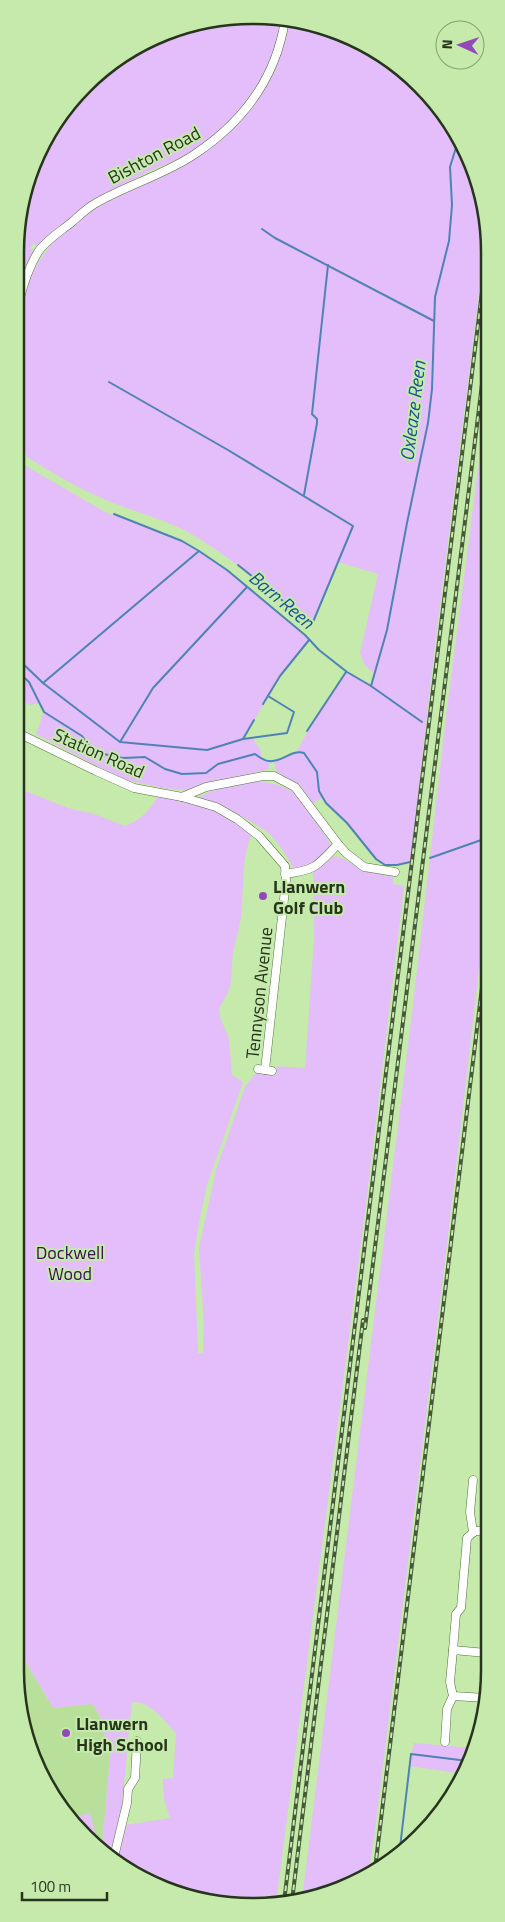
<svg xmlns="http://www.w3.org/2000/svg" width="505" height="1922" font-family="'Titillium Web',sans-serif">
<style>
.built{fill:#b8e09b}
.green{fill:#e4bdfb}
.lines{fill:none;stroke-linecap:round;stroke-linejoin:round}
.stream{stroke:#4f83b3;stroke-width:2}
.minor-casing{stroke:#54733b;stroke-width:9}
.minor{stroke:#fff;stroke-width:8}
.rail-casing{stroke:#465939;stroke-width:4}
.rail{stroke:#c5eaac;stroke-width:2;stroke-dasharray:5.5;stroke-linecap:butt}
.poi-dot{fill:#9449ba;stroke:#c5eaac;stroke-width:2}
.labels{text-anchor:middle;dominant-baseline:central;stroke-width:4;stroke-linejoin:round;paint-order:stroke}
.street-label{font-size:18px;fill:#27351d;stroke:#c5eaac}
.poi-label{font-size:18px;font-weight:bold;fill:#27351d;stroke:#c5eaac;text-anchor:start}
.park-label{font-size:18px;fill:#3e0f53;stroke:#c5eaac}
.water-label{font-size:19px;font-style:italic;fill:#175493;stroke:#c5eaac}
.rim{fill:none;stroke:#27351d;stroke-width:2.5}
</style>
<rect width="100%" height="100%" fill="#c5eaac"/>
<polygon class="built" points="15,1644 53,1708 91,1704 94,1706 100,1717 110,1756 102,1848 74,1826 33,1760 15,1670"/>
<g class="green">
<path d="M206,20H280C279,28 279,38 276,46C259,93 226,133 182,157C173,162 163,165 154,169C113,190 70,213 37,246L33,244L30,248L35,251L19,287L20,206L55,121L120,55Z"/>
<path d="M288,20H299L371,47L421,85L466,148L488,222L436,637L410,862L397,865H385L376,859L347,823L326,803L323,797L312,804L302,788L276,771L274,761L297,751L321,708L347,672L372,685L374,674L364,664L360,653L378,574L338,562L313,622C270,592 232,557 186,531C163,519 135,512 111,502C81,490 54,474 27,457L25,451H19V318C28,252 70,220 127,191C145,181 168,175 185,163C197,155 207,145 217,136C228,127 239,119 249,109C272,86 284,51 288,20Z"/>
<polygon points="488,392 487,900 445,1261 375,1830 369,1872 314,1899 302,1900 413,1005 447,709"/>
<polygon points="19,462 107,513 130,520 182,541 199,551 227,570 309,640 280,676 244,738 253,738 261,751 261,758 269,761 269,769 187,790 168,789 130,781 116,776 36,734 44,712 39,703 31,705 18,700"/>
<path d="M253,780C265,782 281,784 291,791C307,802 321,830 332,846L318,863L295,871C288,858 279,842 267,832C246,817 221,806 197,798L212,791Z"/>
<path d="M18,788L68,808L94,814L125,826C141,820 150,810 158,796C184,801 211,806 233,819C240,823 246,829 252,834C241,857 244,892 241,918C239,930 235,941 233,953C230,978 235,985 219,1008L220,1017L229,1039L232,1075L243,1082L207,1185L200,1218L194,1253L198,1353H203L204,1326L199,1248L216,1170L245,1087L256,1073L276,1074L277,1066L305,1068L314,938L313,871L334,856L342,858L362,870L393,876V884L404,886L367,1196L276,1903L237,1906L148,1883L117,1859L126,1825L170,1818L164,1799L163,1779L173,1778L176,1733C164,1721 151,1701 132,1702L122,1804L111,1855L102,1848L110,1756L100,1717L94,1706L91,1704L53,1708L15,1644Z"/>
<polygon points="414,1743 473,1748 464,1774 409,1766"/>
<polygon points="90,1813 98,1844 74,1826 69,1819"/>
</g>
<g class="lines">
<g class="stream">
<polyline points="378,58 389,61"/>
<polyline points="262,229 275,238 434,321"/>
<polyline points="109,382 228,450 353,526 313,622 300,613"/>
<polyline points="304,495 317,423 317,419 312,414 328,265"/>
<polyline points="114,514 182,541 199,551 227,570 305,635 319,650 347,672 371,686 422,722"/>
<polyline points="238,565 293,609"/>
<polyline points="18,659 43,683 120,742 207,750 243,739 287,733 294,712 268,696"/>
<path d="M18,672L29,682L44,712L82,736L94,752L123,758L145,757L165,769L182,774L206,773L218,764L255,754C259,757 265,761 269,761C282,763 291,749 304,753L317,772L319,791L326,803L347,823L376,859L385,865H397L410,862"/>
<polyline points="43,683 199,551"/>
<polyline points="371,686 387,630 407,523 428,423 432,389 435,297 449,241 452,205 450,167 459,138"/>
<polyline points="263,704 280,676 309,640"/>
<polyline points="307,731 346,672"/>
<polyline points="243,739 254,720"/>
<polyline points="120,742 153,688 247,587"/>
<polyline points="430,858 487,838"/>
<polyline points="399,1856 411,1754 468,1761"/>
</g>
<g class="minor-casing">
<g id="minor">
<path d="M19,302C23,285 29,267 38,252C46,240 61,231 72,222C80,215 87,208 96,203C127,185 164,175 195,154C243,122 276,78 285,20"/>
<polyline points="18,733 96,771 134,788 182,797 206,787 263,776 274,776 295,787 338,844 346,853 364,867 395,872"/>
<polyline points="182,797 216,807 237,819 259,836 285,866 286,881 265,1070"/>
<path d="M285,874C316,870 317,866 338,844"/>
<polyline points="258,1069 272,1071"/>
<polyline points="473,1480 470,1512 473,1532"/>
<polyline points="453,1650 456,1614 461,1608 467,1538 475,1531 486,1531"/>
<polyline points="453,1696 486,1698"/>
<polyline points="445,1742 447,1709 453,1696 450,1682 453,1650 486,1653"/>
<polyline points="114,1857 127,1803 128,1789 135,1778 137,1741"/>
</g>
</g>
<use href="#minor" class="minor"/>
<g class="rail-casing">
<g id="rail">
<polyline points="365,1328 488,336"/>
<polyline points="375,1869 487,946"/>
<polyline points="292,1901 363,1320"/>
<polyline points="284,1902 488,243"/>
</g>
</g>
<use href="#rail" class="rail"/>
</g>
<g class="poi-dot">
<circle cx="263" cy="896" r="5"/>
<circle cx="66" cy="1733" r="5"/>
</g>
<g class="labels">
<g class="street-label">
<text transform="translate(154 155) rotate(-28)">Bishton Road</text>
<text transform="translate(99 753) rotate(24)">Station Road</text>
<text transform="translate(259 993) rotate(-84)">Tennyson Avenue</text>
</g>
<g class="poi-label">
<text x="273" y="886">Llanwern<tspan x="273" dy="21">Golf Club</tspan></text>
<text x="76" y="1723">Llanwern<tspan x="76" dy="21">High School</tspan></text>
</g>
<g class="park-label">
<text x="70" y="1252">Dockwell<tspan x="70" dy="21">Wood</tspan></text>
</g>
<g class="water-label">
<text transform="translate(412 411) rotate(-83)">Oxleaze Reen</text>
<text transform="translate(282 599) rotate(40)">Barn Reen</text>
</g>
</g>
<path d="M0 0H505V1922H0ZM252 24H253A228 228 0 0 1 481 252V1670A228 228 0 0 1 253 1898H252A228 228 0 0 1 24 1670V252A228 228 0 0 1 252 24Z" fill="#c5eaac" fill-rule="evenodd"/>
<path class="rim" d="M252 24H253A228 228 0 0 1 481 252V1670A228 228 0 0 1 253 1898H252A228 228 0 0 1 24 1670V252A228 228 0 0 1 252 24Z"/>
<g transform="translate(460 45) rotate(273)"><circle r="24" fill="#c5eaac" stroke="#86a273"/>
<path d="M0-4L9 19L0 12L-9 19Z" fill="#9449ba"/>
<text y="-8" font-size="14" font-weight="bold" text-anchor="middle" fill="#27351d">N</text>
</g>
<path d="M22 1892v8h85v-8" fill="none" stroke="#27351d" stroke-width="2.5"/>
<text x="30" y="1892" font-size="15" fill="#27351d" stroke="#c5eaac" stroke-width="4" paint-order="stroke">100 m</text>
</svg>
